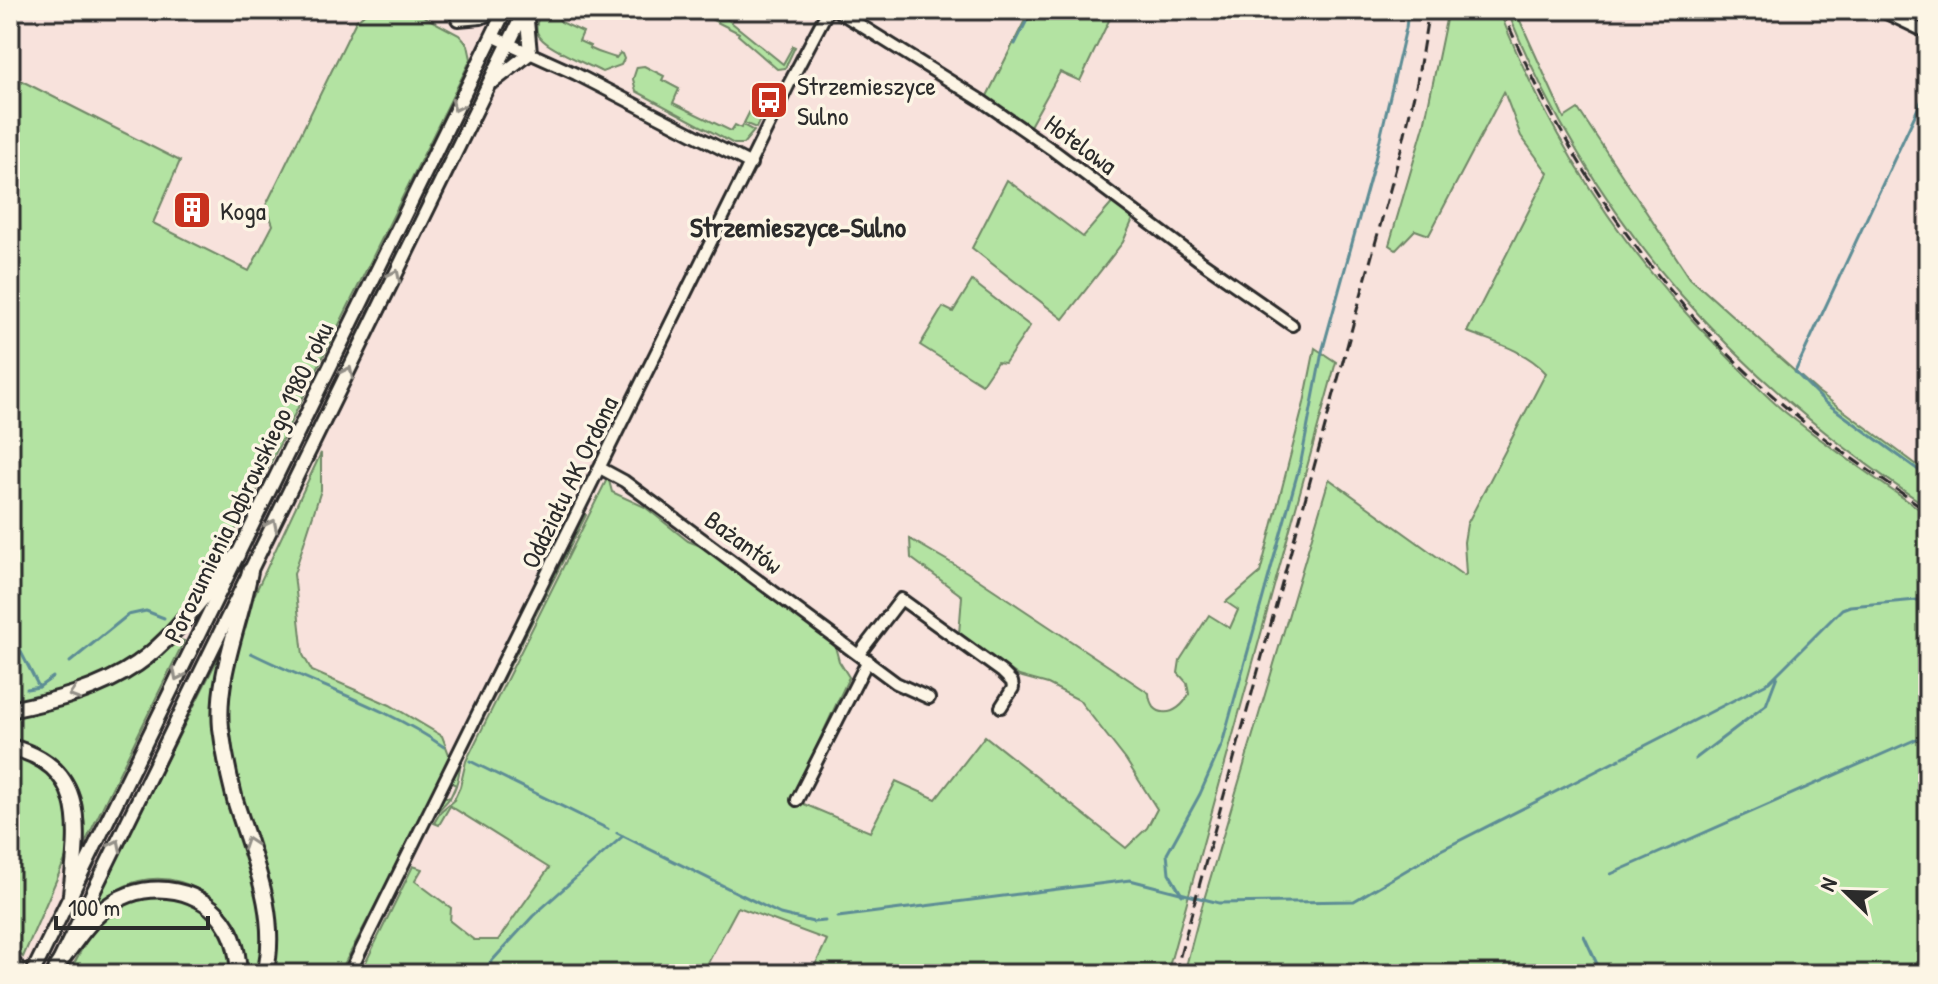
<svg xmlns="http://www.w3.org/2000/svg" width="1938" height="984" font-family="'Patrick Hand',sans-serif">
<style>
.green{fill:#b3e3a2;stroke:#6f8766;stroke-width:2}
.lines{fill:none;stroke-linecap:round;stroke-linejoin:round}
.stream{stroke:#5d8d95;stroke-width:3}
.minor-casing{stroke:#2b2b2b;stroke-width:16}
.major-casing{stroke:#2b2b2b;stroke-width:18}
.highway-casing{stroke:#2b2b2b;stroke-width:20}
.minor{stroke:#fcf5e5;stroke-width:10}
.major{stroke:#fcf5e5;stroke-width:12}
.highway{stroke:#fcf5e5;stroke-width:14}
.rail{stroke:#2b2b2b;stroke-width:3;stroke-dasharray:12 6;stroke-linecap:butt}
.oneway{stroke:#949088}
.labels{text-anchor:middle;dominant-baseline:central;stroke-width:7;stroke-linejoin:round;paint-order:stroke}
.poi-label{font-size:26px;fill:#2b2b2b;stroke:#fcf5e5;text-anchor:start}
.street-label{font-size:26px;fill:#2b2b2b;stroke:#fcf5e5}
.neighbourhood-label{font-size:28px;font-weight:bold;fill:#2b2b2b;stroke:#fcf5e5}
</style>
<rect width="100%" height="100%" fill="#f8e2dc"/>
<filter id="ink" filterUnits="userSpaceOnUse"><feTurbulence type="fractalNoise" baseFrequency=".0125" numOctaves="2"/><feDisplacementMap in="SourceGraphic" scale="16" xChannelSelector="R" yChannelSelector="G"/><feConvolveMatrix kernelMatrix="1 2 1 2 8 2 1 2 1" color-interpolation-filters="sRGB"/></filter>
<g filter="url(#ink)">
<g class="green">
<path d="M369,10H412L459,35L468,45L471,59L259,486C224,551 188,626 121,665C86,685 48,695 10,703V75L180,161L153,223L249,271L273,225L266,205L356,21Z"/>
<path d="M539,10H557L556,15L561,22L583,32L579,41L590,46L589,48C601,54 605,54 616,58L620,53L622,54L624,59L621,65L602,72C588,64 541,47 537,32C535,25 538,19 541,13Z"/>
<polygon points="693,10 716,10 783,64 793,46 795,47 785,68 777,69 738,35 739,33"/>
<polygon points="1030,10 1114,10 1080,81 1060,72 1030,126 986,98"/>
<path d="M1448,10H1499C1550,140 1625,255 1724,353C1744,373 1763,394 1785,412C1831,449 1880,482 1928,515V974H1184L1200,913L1329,479L1464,576L1466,574L1464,542L1467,524L1546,373C1527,351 1494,342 1467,332L1548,173L1521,136L1504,92L1429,235L1415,230L1396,250L1389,245L1424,126Z"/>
<path d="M1507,10H1523L1517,14L1564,118L1578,109L1690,278L1817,391L1928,473V507C1735,379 1595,226 1507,10Z"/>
<polygon points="644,66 664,76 662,80 679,89 673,103 731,131 735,125 741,128 743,125 754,131 743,144 734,144 636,91 633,79 637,67"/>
<polygon points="765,81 772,86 773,92 756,128 744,123"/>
<polygon points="1007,180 1083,237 1114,201 1133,219 1123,242 1063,319 972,248"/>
<polygon points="972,281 1030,326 1005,363 997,362 982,384 920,345 943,307 953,312"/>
<path d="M1315,348L1336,362L1167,974H811L827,940L738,907L702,974H360L413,866L422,869L415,881L451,908L450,921L474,940H498L549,868L450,806L439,825L434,823L441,811L454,800L460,787L466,761L608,477L612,492L645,507L688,541L716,552L833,639L839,661L849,677L792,799L870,832L896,781L936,799L985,736L1126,848L1147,828L1157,809L1126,760L1079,700L1048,684L1019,676L959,634L962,596L911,558L910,539L967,572L1149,693C1150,718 1177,719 1189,694L1187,683L1178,673L1180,660L1209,615L1230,628L1238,610L1226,602L1260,573L1304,403Z"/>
<polygon points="321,453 321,490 294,574 303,655 312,671 390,705 442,736 450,757 406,847 339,974 270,974 272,905 265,869 234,774 226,716 229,680 249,606"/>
<path d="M583,513L586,515L462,761C458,772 459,784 452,794C447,804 438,808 431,821L443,796L450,798L456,785L450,782Z"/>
<path d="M176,639L184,641L83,847C83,835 85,821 83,809C79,770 45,749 10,740V718C77,705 126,687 176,639Z"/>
<path d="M224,646C219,668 212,690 212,713C214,782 253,845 260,912C263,933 261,954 257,974H245C247,917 197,868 139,881C120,885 106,899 91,911Z"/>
<polygon points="10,754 40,766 58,783 70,806 71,846 23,957 10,946"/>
<path d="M163,895C188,901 216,909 227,935C232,946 232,962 234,974H69C90,929 110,898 163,895Z"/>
</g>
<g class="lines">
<g class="stream">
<polyline points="1015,44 1032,10"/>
<polyline points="1928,87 1795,372 1825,402 1928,477"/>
<polyline points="10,631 39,687 53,677"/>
<path d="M251,653C315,685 385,706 444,747"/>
<polyline points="70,662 128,615 146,611 164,618"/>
<polyline points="27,689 39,687"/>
<polyline points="10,693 15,692"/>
<polyline points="1623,757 1769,682 1842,609 1850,606 1928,599"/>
<polyline points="1695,759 1766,705 1777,676"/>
<polyline points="470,761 608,829"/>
<polyline points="617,833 780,914 813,922 825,921"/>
<polyline points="1611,874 1928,734"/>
<polyline points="1182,895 1169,873 1167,854 1200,794 1222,744 1301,461 1322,352 1375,160 1406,28 1408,10"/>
<polyline points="838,917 1130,880 1219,903 1354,901 1439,851 1620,759"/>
<polyline points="1584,936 1597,964 1605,974"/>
<polyline points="480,974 533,916 623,836"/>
</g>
<g class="minor-casing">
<g id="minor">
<polyline points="836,10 982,101 1054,151 1199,260 1292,325"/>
<polyline points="1880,10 1928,33"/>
<polyline points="492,36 576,74 751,164"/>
<polyline points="600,468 624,481 896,683 929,698"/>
<polyline points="859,654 901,599 1002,672 1012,682 1013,688 1001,707"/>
<polyline points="797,800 868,660"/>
<polyline points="349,974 789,84 828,10"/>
</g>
</g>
<g class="major-casing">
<g id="major">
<polyline points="458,19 481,17 495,10"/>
<polyline points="494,81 530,53 526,10"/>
<polyline points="32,974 505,10"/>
<polyline points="53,974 525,10"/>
</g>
</g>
<g class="highway-casing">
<g id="highway">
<path d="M250,571C241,622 216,675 221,728C224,752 229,777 235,800C252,855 280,916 265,974"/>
<path d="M10,710C54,701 99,690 137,664C177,636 206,591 237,555"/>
<path d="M10,747C91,767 77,832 71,895"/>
<polyline points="10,962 24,974"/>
<path d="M57,966C74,944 90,917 114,902C150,879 205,888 227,927C236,941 238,958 239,974"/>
</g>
</g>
<use href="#minor" class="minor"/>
<use href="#major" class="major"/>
<use href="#highway" class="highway"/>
<g class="rail">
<path d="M1502,10C1565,160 1657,296 1781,403C1827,443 1878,477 1928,511"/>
<polyline points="1175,974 1403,142 1417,82 1429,10"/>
</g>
</g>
<defs><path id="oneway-chevron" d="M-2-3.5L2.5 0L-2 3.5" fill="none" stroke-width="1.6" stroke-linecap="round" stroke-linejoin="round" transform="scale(2)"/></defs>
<g class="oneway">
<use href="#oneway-chevron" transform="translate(457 106) rotate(116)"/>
<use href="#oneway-chevron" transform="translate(395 275) rotate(-64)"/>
<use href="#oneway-chevron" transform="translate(348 372) rotate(-64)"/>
<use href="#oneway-chevron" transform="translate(272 525) rotate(-64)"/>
<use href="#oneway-chevron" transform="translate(178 675) rotate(116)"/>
<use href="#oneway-chevron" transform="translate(74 694) rotate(162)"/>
<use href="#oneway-chevron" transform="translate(249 843) rotate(-109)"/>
<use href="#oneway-chevron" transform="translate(116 845) rotate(-64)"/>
</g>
</g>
<defs>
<g id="bus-square" transform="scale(2)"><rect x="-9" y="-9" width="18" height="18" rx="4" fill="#c8321e" stroke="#fcf5e5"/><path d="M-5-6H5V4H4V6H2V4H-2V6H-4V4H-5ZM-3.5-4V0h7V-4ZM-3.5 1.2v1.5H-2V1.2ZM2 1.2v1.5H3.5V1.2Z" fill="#fff"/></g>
<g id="building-square" transform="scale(2)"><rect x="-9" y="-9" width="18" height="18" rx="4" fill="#c8321e" stroke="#fcf5e5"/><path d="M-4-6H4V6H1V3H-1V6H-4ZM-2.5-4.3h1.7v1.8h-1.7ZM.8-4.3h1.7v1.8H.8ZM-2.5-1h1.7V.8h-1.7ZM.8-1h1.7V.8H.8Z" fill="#fff"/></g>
</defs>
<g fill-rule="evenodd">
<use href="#bus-square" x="769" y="100"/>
<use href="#building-square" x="192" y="210"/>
</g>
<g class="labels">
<g class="poi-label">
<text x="797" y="85">Strzemieszyce<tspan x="797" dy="30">Sulno</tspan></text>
<text x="220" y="210">Koga</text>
</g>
<g class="street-label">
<text transform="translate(1081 144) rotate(36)">Hotelowa</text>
<text transform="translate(248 482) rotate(-64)">Porozumienia Dąbrowskiego 1980 roku</text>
<text transform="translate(569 482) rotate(-64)">Oddziału AK Ordona</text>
<text transform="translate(744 542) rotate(36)">Bażantów</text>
</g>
<g class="neighbourhood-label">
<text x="798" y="227">Strzemieszyce-Sulno</text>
</g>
</g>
<rect width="1938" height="984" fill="none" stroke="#fcf5e5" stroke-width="40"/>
<rect x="20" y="20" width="1898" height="944" fill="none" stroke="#2b2b2b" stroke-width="3" filter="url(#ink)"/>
<g transform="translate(1846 892) rotate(293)" stroke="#fcf5e5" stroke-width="6" paint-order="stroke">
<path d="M0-6L14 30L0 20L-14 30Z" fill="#2b2b2b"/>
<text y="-12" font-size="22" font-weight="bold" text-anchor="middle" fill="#2b2b2b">N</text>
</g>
<path d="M56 916v12h152v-12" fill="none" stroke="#2b2b2b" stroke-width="4"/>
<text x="68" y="916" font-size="24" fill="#2b2b2b" stroke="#fcf5e5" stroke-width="6" paint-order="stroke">100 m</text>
</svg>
